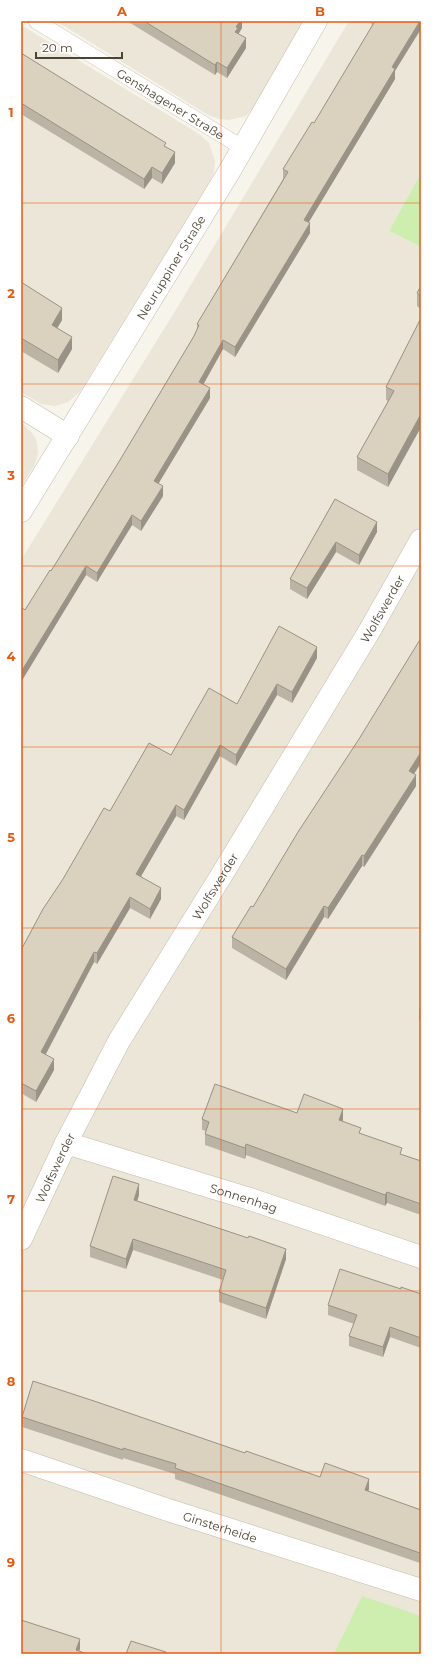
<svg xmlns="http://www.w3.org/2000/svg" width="442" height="1675" font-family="Montserrat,sans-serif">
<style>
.residential{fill:#ebe6d8}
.green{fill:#ceeeb0}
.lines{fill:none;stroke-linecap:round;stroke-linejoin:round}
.service-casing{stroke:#c3bdac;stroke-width:16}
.minor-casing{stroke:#c3bdac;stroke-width:23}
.service{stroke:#fff;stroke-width:15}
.minor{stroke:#fff;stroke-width:22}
.wall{fill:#bbb4a4}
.shaded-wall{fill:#999286}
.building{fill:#dad1bf;stroke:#999286}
.grid{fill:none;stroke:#e8590c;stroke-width:1;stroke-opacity:0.55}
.labels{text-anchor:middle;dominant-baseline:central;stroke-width:3;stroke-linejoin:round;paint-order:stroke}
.street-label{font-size:12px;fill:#4c4537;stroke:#fff}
.neatline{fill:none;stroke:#e8590c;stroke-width:1.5}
.grid-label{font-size:13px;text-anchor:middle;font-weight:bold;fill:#e8590c}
</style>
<rect width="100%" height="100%" fill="#f7f4eb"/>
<g class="residential">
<polygon points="56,21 303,21 254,107 246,116 229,120 219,119 208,115"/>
<polygon points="349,21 421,21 421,173 389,231 421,247 421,1654 21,1654 21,560 177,308"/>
<polygon points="21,25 199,134 209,143 215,161 214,172 210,181 80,392 68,402 55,406 41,404 21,392"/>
<polygon points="21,422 34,435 37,442 38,453 35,464 21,487"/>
</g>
<g class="green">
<polygon points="421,173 421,247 389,231"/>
<polygon points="362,1596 421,1616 421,1654 334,1654"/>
</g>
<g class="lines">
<g class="service-casing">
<g id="service">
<path id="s1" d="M36,21L243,148"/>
</g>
</g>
<g class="minor-casing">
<g id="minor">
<polyline points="21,407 68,436"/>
<path id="s2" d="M21,511L229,172L316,21"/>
<path id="s3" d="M66,1143L250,1199L421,1257"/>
<path id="s4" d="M21,1239L66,1143L119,1041L221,876L370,630L421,540"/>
<path id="s5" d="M21,1460L168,1510L421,1590"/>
</g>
</g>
<use href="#service" class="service"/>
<use href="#minor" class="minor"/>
</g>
<g class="wall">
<polygon points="127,21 242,21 242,28 238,34 246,48 227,78 217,72 215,75"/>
<polygon points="371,21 421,21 395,71 395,79 309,222 310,233 235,357 223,349 203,385 210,398 158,484 163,496 141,531 132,525 97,582 86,575 21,682 21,607 25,610 51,571 120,460 194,336 197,329 197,324 283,179 283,169 314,123 372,26"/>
<polygon points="21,53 166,147 175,163 162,184 152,178 144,189 21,114"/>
<polygon points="21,282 62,320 57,328 72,349 58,373 21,351"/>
<polygon points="421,286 421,309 417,306 417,293"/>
<polygon points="421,318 421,427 388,487 357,470 357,457 388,401 386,400 386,387"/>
<polygon points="335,499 377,532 359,565 336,552 307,599 290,589 290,579"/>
<polygon points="317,658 292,703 277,695 236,766 220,756 184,820 176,816 141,876 161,899 150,919 130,908 97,964 94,962 46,1054 54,1070 36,1102 21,1093 21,950 110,811 171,755 237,704"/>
<polygon points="414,774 416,786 364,867 362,866 328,919 324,917 286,980 232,948 232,937 253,907"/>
<polygon points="421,1004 421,1021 419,1020 419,1009"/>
<polygon points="297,1113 343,1119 343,1121 361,1134 402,1155 421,1161 421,1215 387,1203 385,1206 246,1155 245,1159 205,1145 205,1134 206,1131 202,1130 202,1119"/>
<polygon points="139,1195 137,1201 286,1259 266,1319 219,1302 219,1292 223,1280 133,1250 126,1269 90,1257 90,1246"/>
<polygon points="401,1289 421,1294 421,1348 390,1337 383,1357 349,1346 349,1336 354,1324 328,1315 328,1305"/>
<polygon points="22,1417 245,1453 320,1477 369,1489 368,1491 421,1510 421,1560 420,1563 175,1479 175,1474 123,1458 123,1460 22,1427"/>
</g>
<g class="shaded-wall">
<polygon points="240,21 242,21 242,28 238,35 235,42 236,27"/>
<polygon points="420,21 421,21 421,29 395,71 395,79 304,230 304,220 392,67"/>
<polygon points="246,38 246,48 227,78 227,68"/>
<polygon points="217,62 217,72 215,75 215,65"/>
<polygon points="175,152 175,163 162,184 162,173"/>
<polygon points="152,167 152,178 144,189 144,179"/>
<polygon points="310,223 310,233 235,357 235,347"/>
<polygon points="62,308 62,320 52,337 52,325"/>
<polygon points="72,337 72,349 58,373 58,360"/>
<polygon points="223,340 223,349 199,392 199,382"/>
<polygon points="210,388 210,398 154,491 154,481"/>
<polygon points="421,414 421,427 388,487 388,474"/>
<polygon points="163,486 163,496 141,531 141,521"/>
<polygon points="132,515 132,525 97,582 97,573"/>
<polygon points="377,522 377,532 359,565 359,555"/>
<polygon points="336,542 336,552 307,599 307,588"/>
<polygon points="86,566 86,575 21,682 21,672"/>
<polygon points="317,647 317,658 292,703 292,692"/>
<polygon points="277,684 277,695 236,766 236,755"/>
<polygon points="220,745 220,756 184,820 184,810"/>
<polygon points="421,752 421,763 409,782 409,771"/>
<polygon points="416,775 416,786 364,867 364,856"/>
<polygon points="176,805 176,816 136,885 136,874"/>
<polygon points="362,855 362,866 328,919 328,908"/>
<polygon points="161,888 161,899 150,919 150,909"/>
<polygon points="130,897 130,908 97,964 97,953"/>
<polygon points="324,906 324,917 286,980 286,969"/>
<polygon points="94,952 94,962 41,1063 41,1052"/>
<polygon points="54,1059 54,1070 36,1102 36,1091"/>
<polygon points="343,1109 343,1119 339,1131 339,1120"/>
<polygon points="246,1144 246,1155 245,1159 245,1148"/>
<polygon points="139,1184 139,1195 134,1211 134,1200"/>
<polygon points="387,1192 387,1203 385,1206 385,1195"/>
<polygon points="133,1239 133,1250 126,1269 126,1259"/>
<polygon points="286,1249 286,1259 266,1319 266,1308"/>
<polygon points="390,1327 390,1337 383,1357 383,1347"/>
<polygon points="369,1479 369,1489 365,1501 365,1490"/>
<polygon points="421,1550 421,1560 420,1563 420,1553"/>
<polygon points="80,1639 80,1649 78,1654 76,1650"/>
</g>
<g class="building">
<polygon points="144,21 240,21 236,27 238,28 235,32 246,38 227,68 217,62 215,65"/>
<polygon points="375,21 420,21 392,67 395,69 304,220 310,223 235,347 223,340 199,382 210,388 154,481 163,486 141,521 132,515 97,573 86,566 21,672 21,607 25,610 50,570 51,571 120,460 194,336 199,325 197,324 288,172 283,169 312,122 314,123"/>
<polygon points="21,53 166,143 164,146 175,152 162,173 152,167 144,179 21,103"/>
<polygon points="21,282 62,308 52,325 72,337 58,360 21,338"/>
<polygon points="421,286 421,296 417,293"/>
<polygon points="421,318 421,414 388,474 357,457 394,391 386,387"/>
<polygon points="335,499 377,522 359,555 336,542 307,588 290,579"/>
<polygon points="279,626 317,647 292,692 277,684 236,755 220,745 184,810 176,805 136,874 161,888 150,909 130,897 97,953 94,952 41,1052 54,1059 36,1091 21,1083 21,950 43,909 63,879 104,808 110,811 149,743 171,755 209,688 237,704"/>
<polygon points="421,638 421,752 409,771 416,775 364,856 362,855 328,908 324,906 286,969 232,937 251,906 253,907 298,832 359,739"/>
<polygon points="215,1084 297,1113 304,1094 343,1109 339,1120 361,1128 359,1133 402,1148 400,1154 421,1161 421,1204 387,1192 385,1195 246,1144 245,1148 205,1134 209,1122 202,1119"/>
<polygon points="113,1176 139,1184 134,1200 248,1238 249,1236 286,1249 266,1308 219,1292 226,1270 133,1239 126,1259 90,1246"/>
<polygon points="340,1269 401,1289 401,1287 421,1294 421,1338 390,1327 383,1347 349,1336 357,1315 328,1305"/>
<polygon points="33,1381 97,1402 245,1453 246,1451 320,1477 325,1463 369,1479 365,1490 421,1510 421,1550 420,1553 175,1468 176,1464 123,1448 123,1450 22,1417"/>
<polygon points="21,1620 80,1639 76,1650 87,1654 21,1654"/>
<polygon points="131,1641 166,1652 165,1654 126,1654"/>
</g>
<path class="grid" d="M221,21V1654M21,203H421M21,384H421M21,566H421M21,747H421M21,928H421M21,1109H421M21,1291H421M21,1472H421"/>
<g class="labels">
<g class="street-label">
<text stroke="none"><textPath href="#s1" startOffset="158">Genshagener Straße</textPath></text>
<text stroke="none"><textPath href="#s2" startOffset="286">Neuruppiner Straße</textPath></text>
<text stroke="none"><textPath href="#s4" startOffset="727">Wolfswerder</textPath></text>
<text stroke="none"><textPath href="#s4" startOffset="403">Wolfswerder</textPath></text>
<text stroke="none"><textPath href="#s4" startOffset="79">Wolfswerder</textPath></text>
<text stroke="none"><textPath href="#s3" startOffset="186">Sonnenhag</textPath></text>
<text stroke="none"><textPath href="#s5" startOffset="210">Ginsterheide</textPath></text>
</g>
</g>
<rect width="442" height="1675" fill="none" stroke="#ffffff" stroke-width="44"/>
<path d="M36 52v6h86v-6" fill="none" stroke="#4c4537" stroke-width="2"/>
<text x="42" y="52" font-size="12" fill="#4c4537" stroke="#ffffff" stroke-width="3" paint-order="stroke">20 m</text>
<rect x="22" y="22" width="398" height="1631" class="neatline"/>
<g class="grid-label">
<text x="122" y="16">A</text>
<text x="320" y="16">B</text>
<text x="11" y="117">1</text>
<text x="11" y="298">2</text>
<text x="11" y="480">3</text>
<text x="11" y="661">4</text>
<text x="11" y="842">5</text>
<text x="11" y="1023">6</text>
<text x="11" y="1204">7</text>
<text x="11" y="1386">8</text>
<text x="11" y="1567">9</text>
</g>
</svg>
